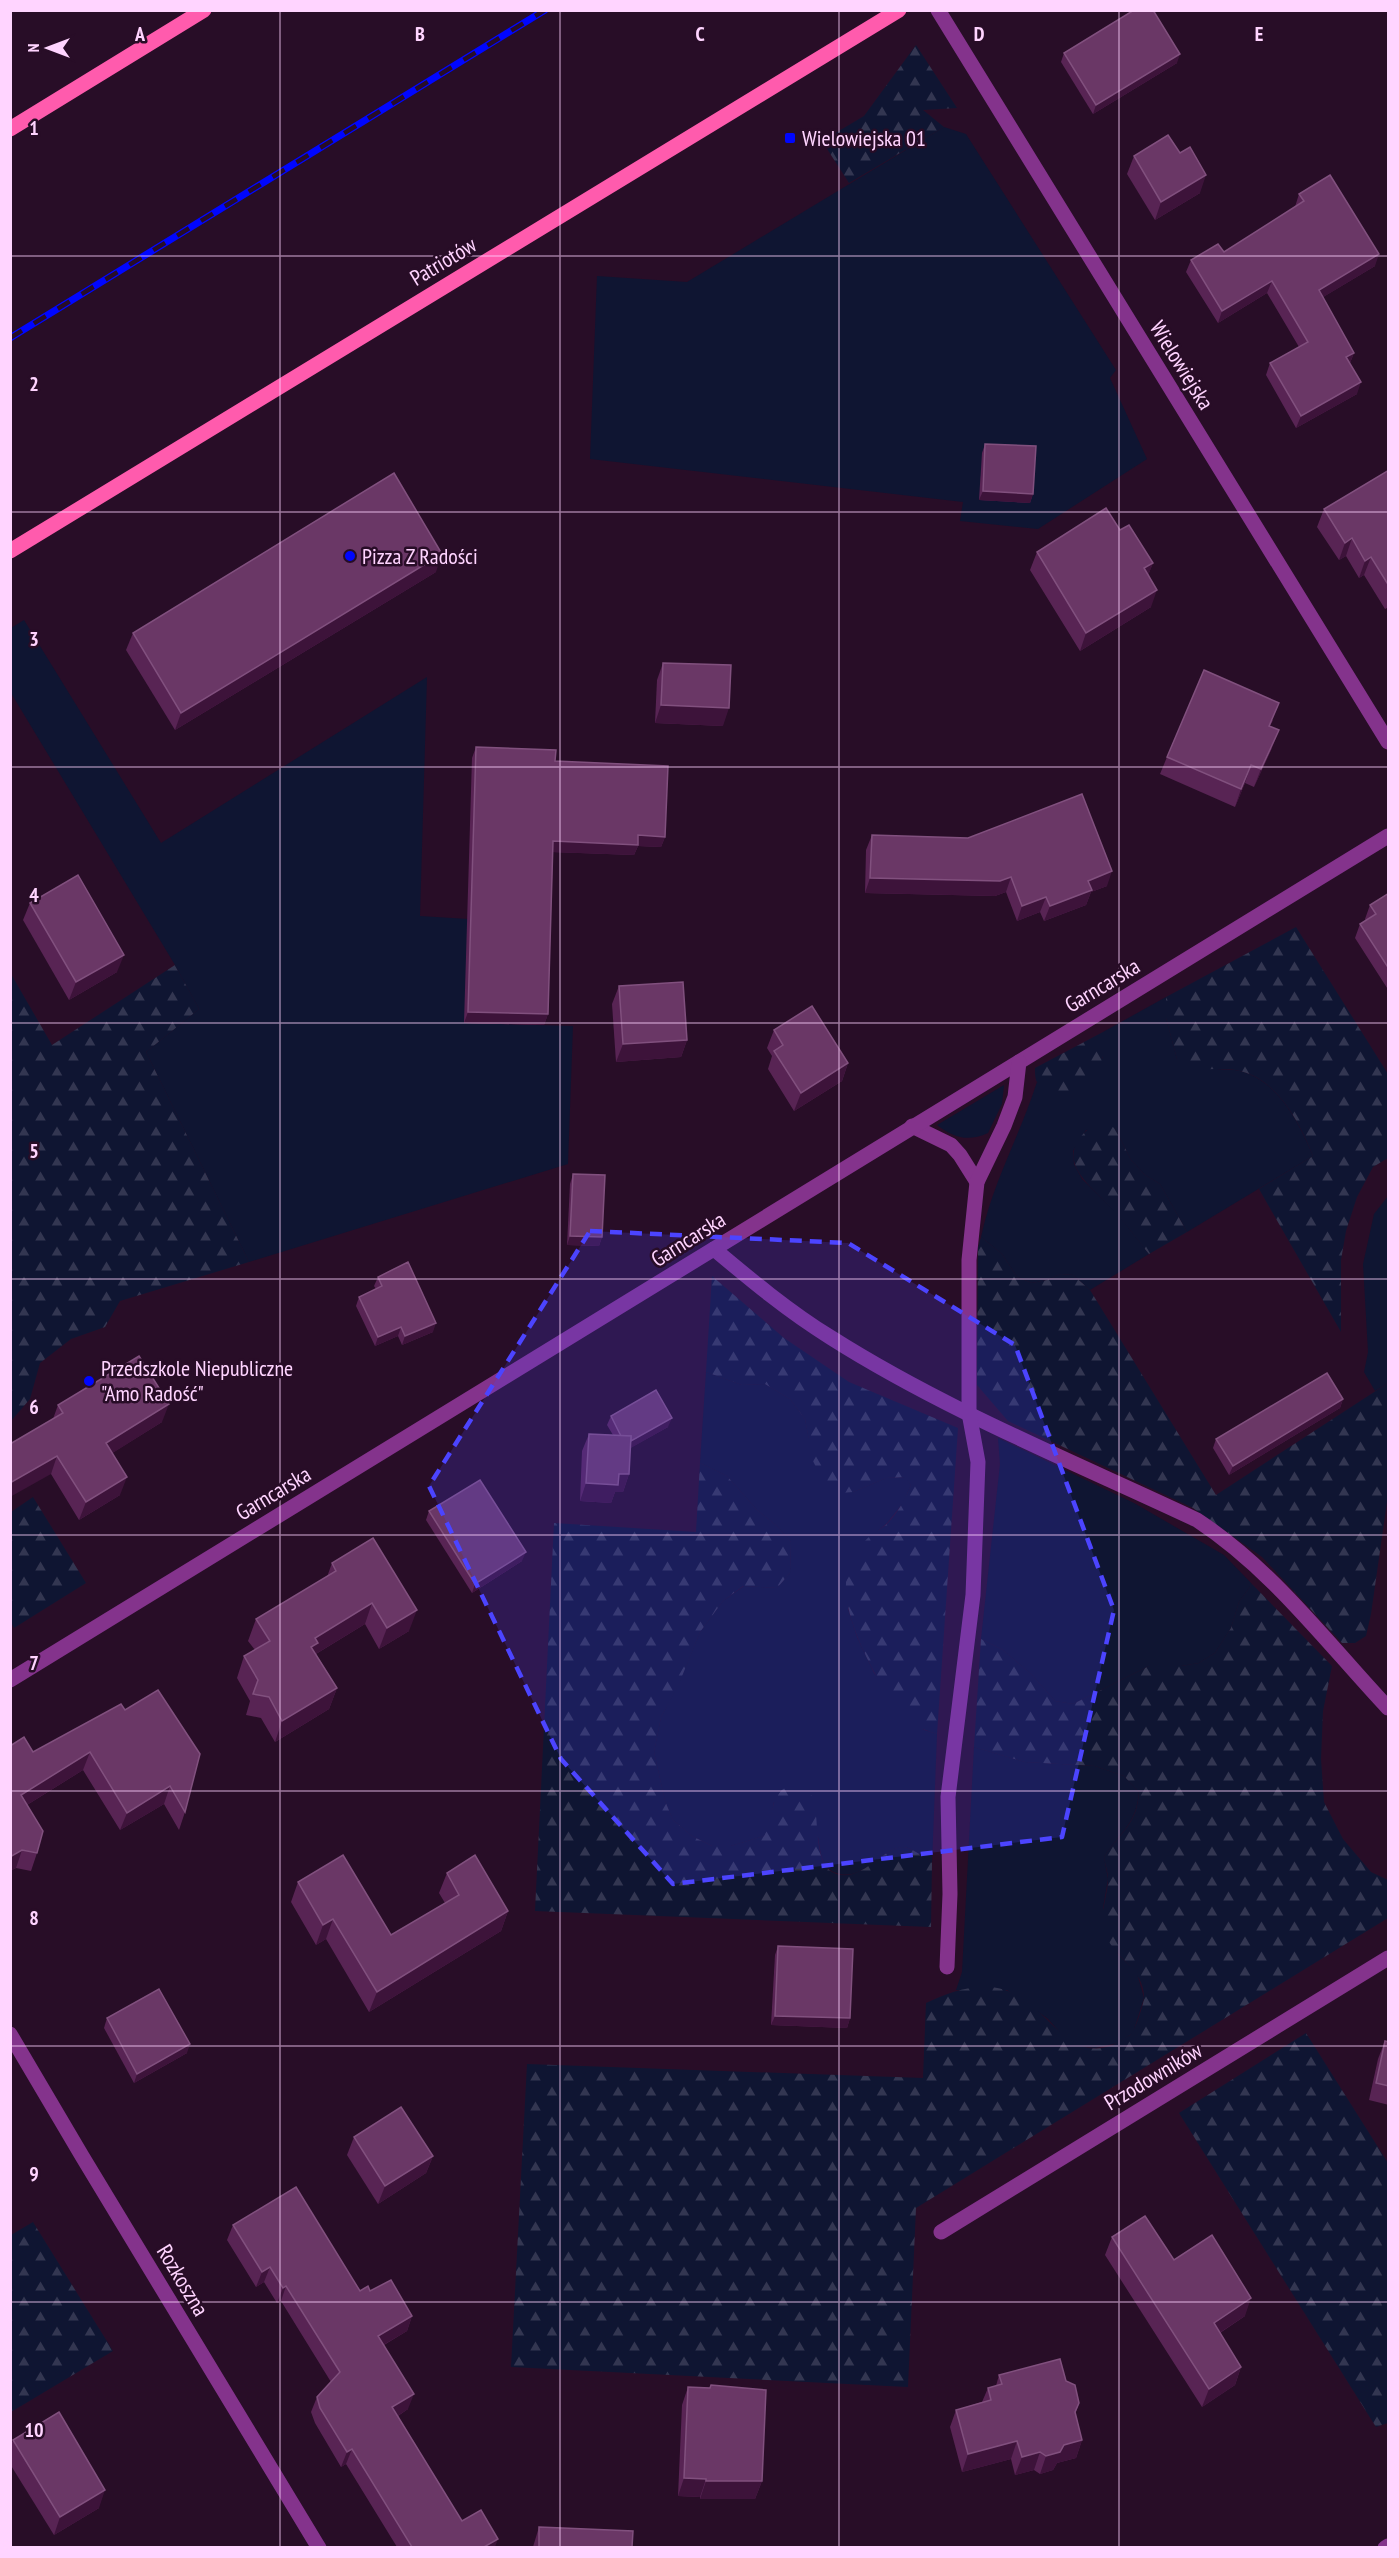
<svg xmlns="http://www.w3.org/2000/svg" width="1399" height="2558" font-family="'PT Sans Narrow',sans-serif">
<style>
.grass{fill:#0f1532}
.forest{fill:url(#forest-firs)}
.lines{fill:none;stroke-linecap:round;stroke-linejoin:round}
.minor{stroke:#84338c;stroke-width:15}
.major{stroke:#ff5bad;stroke-width:15}
.rail-casing{stroke:#0006ff;stroke-width:7}
.rail{stroke:#280d27;stroke-width:4.5;stroke-dasharray:14;stroke-linecap:butt}
.wall{fill:#582454}
.shaded-wall{fill:#3d133a}
.building{fill:#6a3766;stroke:#81507e;stroke-width:1.5}
.marked{fill:#4c44ff;fill-opacity:0.2;stroke:#4c44ff;stroke-width:4.5;stroke-dasharray:12 8;stroke-linejoin:round}
.grid{fill:none;stroke:#ffd4ff;stroke-width:1.5;stroke-opacity:0.55}
.poi-dot{fill:#0006ff;stroke:#280d27;stroke-width:2}
.labels{text-anchor:middle;dominant-baseline:central;stroke-width:5;stroke-linejoin:round;paint-order:stroke}
.poi-label{font-size:22px;fill:#ffd4ff;stroke:#280d27;text-anchor:start}
.street-label{font-size:22px;fill:#ffd4ff;stroke:#280d27}
.grid-label{font-size:20px;text-anchor:middle;font-weight:bold;fill:#ffd4ff;stroke:#280d27;stroke-width:5;stroke-linejoin:round;paint-order:stroke}
</style>
<defs>
<pattern id="forest-firs" width="22" height="20" patternUnits="userSpaceOnUse" patternTransform="scale(1.5)"><rect width="22" height="20" fill="#0f1532"/><path d="M5 1l3.5 6h-7zM16 11l3.5 6h-7z" fill="#333651"/></pattern>
</defs>
<rect width="100%" height="100%" fill="#280d27"/>
<g class="grass">
<polygon points="944,127 966,134 1116,370 1110,378 1147,459 1038,529 960,521 963,502 590,459 597,276 687,282"/>
<polygon points="24,620 161,843 427,677 420,916 468,919 465,1023 573,1026 568,1164 249,1262 146,1052 199,1009 175,965 11,693 11,628"/>
<path d="M1166,997V1018L1177,1059C1190,1062 1204,1066 1217,1069C1225,1070 1233,1069 1240,1071C1279,1081 1299,1123 1313,1156L1187,1232L1160,1184L1145,1175L1131,1160L1115,1128L1086,1130L1073,1151L1074,1164L1082,1179L1118,1214L1149,1254L1090,1290L1073,1275L1061,1274L1047,1280L1032,1283L1017,1277L1002,1254L981,1237C993,1182 1020,1135 1037,1082L1048,1093L1103,1058V1032Z"/>
<path d="M1004,1085L1002,1104L988,1133C968,1142 954,1138 937,1125Z"/>
<polygon points="1388,1196 1388,1383 1375,1391 1364,1372 1368,1352 1363,1264 1374,1214"/>
<path d="M706,1372L742,1385L765,1384L790,1399L805,1419L809,1439L853,1492L886,1478L906,1477L911,1485L903,1503L887,1523L866,1541L848,1609L857,1637L874,1673L924,1730L937,1734L932,1863C924,1858 912,1847 903,1847C881,1848 867,1879 840,1874C821,1870 821,1853 818,1837L774,1802L769,1827L764,1836L731,1846H712L692,1836L673,1820L665,1801L654,1752L661,1717L678,1685L700,1632L723,1601L744,1586L777,1588L790,1573L791,1542L777,1526L757,1510L727,1476L700,1463Z"/>
<polygon points="998,1438 1134,1503 1224,1555 1252,1584 1239,1602 1231,1628 1215,1653 1199,1663 1181,1666 1149,1666 1073,1704 1055,1701 1032,1675 1003,1650 981,1639 1000,1464"/>
<path d="M974,1747L1025,1762L1095,1766L1124,1776L1139,1792C1136,1825 1121,1831 1104,1857L1108,1879L1103,1908L1118,1954L1137,1973L1144,1998L1133,2033L1118,2043L1095,2048L1080,2046L1063,2036L1048,2019L1007,1990H956L962,1972Z"/>
</g>
<g class="forest">
<polygon points="916,45 957,108 923,110 944,127 849,183 822,141 864,116"/>
<path d="M1296,927L1388,1074V1158L1373,1167L1357,1197L1346,1231L1341,1260V1332L1259,1189L1313,1156C1300,1123 1277,1079 1240,1071C1224,1067 1208,1071 1193,1068C1187,1066 1182,1062 1177,1059L1166,1018V997Z"/>
<polygon points="175,965 199,1009 146,1052 249,1262 120,1301 105,1327 71,1339 40,1363 30,1399 11,1421 11,974 52,1045"/>
<path d="M1103,1032C1103,1040 1105,1052 1102,1060C1094,1081 1053,1114 1037,1082C1035,1079 1035,1072 1035,1068Z"/>
<path d="M1098,1121L1115,1128L1131,1160L1145,1175L1160,1184L1187,1232L1149,1254C1138,1241 1129,1227 1117,1214C1089,1182 1046,1159 1098,1121Z"/>
<polygon points="981,1237 1002,1254 1017,1277 1032,1283 1047,1280 1061,1274 1073,1275 1090,1290 1216,1495 1388,1383 1388,1495 1371,1614 1366,1636 1355,1643 1342,1643 1262,1557 1193,1508 1008,1421 977,1385 978,1248"/>
<path d="M712,1276L784,1338L849,1382L958,1428L937,1734C927,1731 917,1727 909,1720C882,1696 833,1605 849,1570C854,1561 859,1549 865,1541C871,1534 880,1530 887,1524C898,1513 905,1499 911,1485L905,1477L886,1478L853,1492L840,1493L823,1481L813,1461L805,1419L790,1399L765,1384L742,1385L706,1372Z"/>
<path d="M700,1463L727,1476L757,1510L777,1526L791,1542L790,1573L777,1588L743,1586L723,1601L700,1632L678,1686L661,1717L654,1752L665,1801L673,1820L692,1836L712,1846H731L764,1836C776,1814 768,1780 805,1786C808,1791 813,1796 814,1802C819,1820 814,1862 832,1872C862,1888 886,1840 908,1848C916,1851 925,1858 932,1863L931,1927L535,1911L554,1523L696,1532Z"/>
<polygon points="33,1497 86,1583 14,1628 10,1621 11,1512"/>
<path d="M1252,1584L1332,1666L1323,1711L1321,1759L1324,1802L1343,1839L1371,1872L1388,1880V1918L916,2208L908,2387L511,2367L527,2064L923,2078L926,2003C950,1992 978,1981 1005,1990C1048,2003 1072,2075 1125,2038C1127,2037 1131,2035 1132,2033C1135,2030 1144,2003 1144,1998C1145,1969 1113,1958 1105,1933C1098,1915 1108,1897 1108,1879C1108,1872 1105,1864 1104,1857C1121,1831 1137,1825 1139,1792L1124,1776L1095,1766L1025,1762L974,1747L981,1639L1003,1650L1032,1675L1055,1701L1073,1704L1149,1666H1181L1199,1663L1215,1653L1231,1628L1239,1602Z"/>
<polygon points="1306,2033 1388,2163 1388,2423 1376,2427 1179,2113"/>
<polygon points="33,2222 113,2351 11,2412 11,2235"/>
</g>
<g class="lines">
<g class="minor">
<polyline points="938,10 1388,742"/>
<polyline points="912,1126 951,1145 960,1155 977,1182"/>
<path d="M714,1249C751,1280 788,1311 830,1337C945,1410 1074,1462 1197,1520C1273,1570 1327,1643 1388,1708"/>
<polyline points="10,1680 1388,836"/>
<polyline points="947,1967 950,1894 948,1797 973,1595 978,1462 969,1413 969,1260 977,1182 1004,1126 1015,1097 1019,1062"/>
<polyline points="10,2034 82,2156 319,2548"/>
<polyline points="941,2232 1388,1958"/>
<polyline points="1385,2548 1388,2546"/>
</g>
<g class="major">
<polyline points="10,129 204,10"/>
<polyline points="10,551 899,10"/>
</g>
<g class="rail-casing">
<polyline id="rail" points="10,338 545,10"/>
</g>
<use href="#rail" class="rail"/>
</g>
<g class="wall">
<polygon points="1064,53 1177,63 1093,114 1061,62"/>
<polygon points="1180,153 1200,193 1155,220 1127,174 1134,156"/>
<polygon points="1299,194 1375,266 1323,297 1354,353 1350,363 1357,394 1296,428 1266,375 1270,363 1299,347 1267,293 1218,323 1186,272 1191,260 1224,252 1295,207"/>
<polygon points="985,444 1033,494 1030,503 979,500 982,453"/>
<polygon points="1389,470 1389,607 1385,609 1364,575 1359,578 1346,556 1339,560 1317,527 1324,509"/>
<polygon points="1120,530 1153,563 1148,575 1151,607 1080,651 1030,570 1037,552"/>
<polygon points="436,572 175,730 126,650 133,633"/>
<polygon points="663,663 723,726 655,723 657,680"/>
<polygon points="1273,720 1270,726 1272,748 1254,787 1245,783 1235,807 1160,774 1167,757"/>
<polygon points="476,747 555,761 665,837 661,847 638,846 634,855 553,852 548,1014 544,1025 464,1023 472,758"/>
<polygon points="872,835 1107,886 1091,892 1086,905 1044,921 1040,912 1017,921 1006,892 995,896 865,893 866,850"/>
<polygon points="1389,893 1389,991 1355,938 1360,924 1366,921 1365,919 1370,905"/>
<polygon points="30,903 117,972 69,1000 23,920"/>
<polygon points="619,986 687,1040 681,1057 616,1062 612,1004"/>
<polygon points="774,1030 848,1063 842,1081 794,1111 768,1069 772,1056 767,1048"/>
<polygon points="573,1174 602,1237 599,1246 567,1245 570,1184"/>
<polygon points="378,1277 433,1332 402,1345 398,1336 375,1346 356,1306 359,1297 376,1289 374,1286"/>
<polygon points="1343,1399 1340,1408 1229,1475 1213,1448 1216,1439"/>
<polygon points="58,1405 162,1422 112,1453 120,1495 79,1520 51,1474 53,1419"/>
<polygon points="611,1416 668,1427 630,1448 629,1474 623,1492 615,1492 611,1503 580,1501 582,1451 589,1434 613,1435 607,1425"/>
<polygon points="429,1511 522,1561 472,1593 426,1520"/>
<polygon points="332,1563 409,1631 379,1649 365,1624 316,1654 337,1688 329,1709 275,1742 261,1718 246,1715 250,1701 237,1678 244,1656 255,1650 248,1641 256,1619 327,1577"/>
<polygon points="125,1710 185,1812 179,1830 164,1804 120,1830 83,1770 27,1805 37,1853 31,1871 16,1868 10,1871 10,1746 33,1752"/>
<polygon points="447,1873 508,1911 501,1931 369,2012 326,1939 316,1945 291,1902 298,1882 391,1935 445,1903 439,1893"/>
<polygon points="778,1946 850,2018 847,2028 771,2025 775,1955"/>
<polygon points="107,2018 187,2053 134,2083 104,2028"/>
<polygon points="1385,2041 1389,2042 1389,2105 1369,2100 1378,2059"/>
<polygon points="354,2137 433,2156 426,2173 378,2204 347,2155"/>
<polygon points="233,2225 360,2291 370,2291 412,2316 407,2331 384,2345 408,2409 398,2416 462,2521 495,2547 397,2547 346,2464 341,2467 315,2423 311,2412 317,2397 331,2382 281,2301 277,2303 264,2282 256,2287 227,2240"/>
<polygon points="1112,2237 1174,2260 1245,2316 1220,2333 1241,2367 1235,2385 1202,2407 1105,2255"/>
<polygon points="999,2375 1066,2381 1079,2403 1075,2415 1082,2440 1076,2458 1057,2463 1053,2470 1040,2474 1034,2470 1015,2475 1011,2459 962,2472 950,2427 956,2410 982,2402 988,2388 996,2386"/>
<polygon points="688,2387 762,2481 755,2499 700,2499 700,2497 678,2496 682,2405"/>
<polygon points="13,2440 99,2508 54,2535 10,2464 10,2446"/>
<polygon points="539,2527 632,2547 533,2547"/>
</g>
<g class="shaded-wall">
<polygon points="1180,54 1177,63 1093,114 1096,105"/>
<polygon points="1206,175 1200,193 1155,220 1161,202"/>
<polygon points="1379,254 1375,266 1315,302 1319,290"/>
<polygon points="1272,281 1267,293 1218,323 1222,311"/>
<polygon points="1354,353 1349,365 1346,357"/>
<polygon points="1361,382 1357,394 1296,428 1301,416"/>
<polygon points="983,491 1033,494 1030,503 979,500"/>
<polygon points="1352,538 1346,556 1339,560 1345,543"/>
<polygon points="442,554 436,572 175,730 181,713"/>
<polygon points="1371,557 1364,575 1359,578 1365,561"/>
<polygon points="1153,563 1146,581 1144,568"/>
<polygon points="1157,590 1151,607 1080,651 1086,633"/>
<polygon points="661,705 729,708 723,726 655,723"/>
<polygon points="1279,730 1272,748 1254,787 1261,769"/>
<polygon points="1251,765 1245,783 1235,807 1241,789"/>
<polygon points="638,835 665,837 661,847 638,846 634,855 549,852 553,841"/>
<polygon points="1112,871 1107,886 1091,892 1086,905 1044,921 1050,906 1088,881"/>
<polygon points="1011,877 1006,892 995,896 865,893 870,878"/>
<polygon points="1046,897 1040,912 1017,921 1022,906"/>
<polygon points="124,955 117,972 69,1000 76,982"/>
<polygon points="468,1012 548,1014 544,1025 464,1023"/>
<polygon points="687,1040 681,1057 616,1062 623,1044"/>
<polygon points="848,1063 842,1081 794,1111 801,1093"/>
<polygon points="570,1236 602,1237 599,1246 567,1245"/>
<polygon points="436,1323 433,1332 402,1345 405,1336"/>
<polygon points="401,1327 398,1336 375,1346 378,1337"/>
<polygon points="1343,1399 1340,1408 1229,1475 1233,1466"/>
<polygon points="169,1404 162,1422 100,1461 106,1443"/>
<polygon points="672,1418 668,1427 622,1453 625,1444"/>
<polygon points="57,1456 51,1474 10,1497 10,1483"/>
<polygon points="619,1474 629,1474 623,1492 615,1492 611,1503 580,1501 586,1483"/>
<polygon points="127,1477 120,1495 79,1520 86,1502"/>
<polygon points="526,1552 522,1561 472,1593 475,1584"/>
<polygon points="372,1603 365,1624 314,1655 304,1668 315,1638"/>
<polygon points="417,1610 409,1631 379,1649 387,1628"/>
<polygon points="337,1688 329,1709 275,1742 282,1721"/>
<polygon points="90,1752 83,1770 14,1813 21,1795"/>
<polygon points="170,1786 164,1804 120,1830 127,1813"/>
<polygon points="22,1850 16,1868 10,1871 10,1857"/>
<polygon points="508,1911 501,1931 369,2012 377,1992"/>
<polygon points="333,1919 326,1939 316,1945 323,1925"/>
<polygon points="775,2016 850,2018 847,2028 771,2025"/>
<polygon points="190,2044 187,2053 134,2083 137,2074"/>
<polygon points="433,2156 426,2173 378,2204 385,2186"/>
<polygon points="270,2267 264,2282 256,2287 262,2272"/>
<polygon points="286,2286 281,2301 277,2303 283,2288"/>
<polygon points="1251,2298 1245,2316 1207,2341 1214,2323"/>
<polygon points="412,2316 407,2331 373,2351 378,2336"/>
<polygon points="1241,2367 1235,2385 1202,2407 1209,2389"/>
<polygon points="414,2394 408,2409 387,2423 392,2407"/>
<polygon points="1082,2440 1076,2458 1057,2463 1053,2470 1040,2474 1046,2456 1064,2445"/>
<polygon points="1017,2441 1011,2459 962,2472 968,2454"/>
<polygon points="352,2449 346,2464 341,2467 347,2452"/>
<polygon points="1040,2452 1034,2470 1015,2475 1022,2457"/>
<polygon points="684,2478 706,2479 700,2497 678,2496"/>
<polygon points="706,2481 762,2481 755,2499 700,2499"/>
<polygon points="105,2490 99,2508 54,2535 60,2517"/>
<polygon points="498,2539 495,2547 484,2547"/>
</g>
<g class="building">
<polygon points="1134,10 1153,10 1180,54 1096,105 1064,53"/>
<polygon points="1168,135 1180,153 1190,147 1206,175 1161,202 1134,156"/>
<polygon points="1330,175 1379,254 1319,290 1354,353 1346,357 1361,382 1301,416 1270,363 1308,342 1272,281 1222,311 1191,260 1218,244 1224,252 1304,201 1299,194"/>
<polygon points="985,444 1036,446 1033,494 983,491"/>
<polygon points="1389,470 1389,586 1371,557 1365,561 1352,538 1345,543 1324,509"/>
<polygon points="394,473 442,554 181,713 133,633"/>
<polygon points="1106,508 1120,530 1129,525 1153,563 1144,568 1157,590 1086,633 1037,552"/>
<polygon points="663,663 731,665 729,708 661,705"/>
<polygon points="1204,670 1279,703 1269,726 1279,730 1261,769 1251,765 1241,789 1167,757"/>
<polygon points="476,747 556,750 555,761 668,766 665,837 638,835 638,845 553,841 548,1014 468,1012"/>
<polygon points="1082,794 1112,871 1088,881 1092,890 1050,906 1046,897 1022,906 1011,877 1000,881 870,878 872,835 968,838"/>
<polygon points="78,875 124,955 76,982 30,903"/>
<polygon points="1389,893 1389,969 1360,924 1376,914 1370,905"/>
<polygon points="683,982 687,1040 623,1044 619,986"/>
<polygon points="812,1006 848,1063 801,1093 774,1051 783,1045 774,1030"/>
<polygon points="573,1174 605,1175 602,1237 570,1236"/>
<polygon points="408,1262 436,1323 405,1336 401,1327 378,1337 359,1297 382,1286 378,1277"/>
<polygon points="139,1356 169,1404 106,1443 127,1477 86,1502 57,1456 10,1483 10,1444 63,1413 58,1405"/>
<polygon points="1327,1373 1343,1399 1233,1466 1216,1439"/>
<polygon points="656,1390 672,1418 631,1441 631,1436 621,1436 611,1416"/>
<polygon points="589,1434 631,1436 629,1474 619,1474 618,1485 586,1483"/>
<polygon points="480,1480 526,1552 475,1584 429,1511"/>
<polygon points="373,1538 417,1610 387,1628 372,1603 315,1638 318,1643 311,1647 337,1688 282,1721 269,1697 253,1694 258,1680 244,1656 270,1641 256,1619 336,1571 332,1563"/>
<polygon points="158,1690 200,1754 185,1812 170,1786 127,1813 90,1752 21,1795 43,1831 37,1853 22,1850 10,1857 10,1746 24,1737 33,1752 121,1704 125,1710"/>
<polygon points="343,1855 391,1935 459,1895 447,1873 475,1855 508,1911 377,1992 333,1919 323,1925 298,1882"/>
<polygon points="778,1946 853,1949 850,2018 775,2016"/>
<polygon points="159,1989 190,2044 137,2074 107,2018"/>
<polygon points="1385,2041 1389,2042 1389,2086 1376,2083"/>
<polygon points="401,2107 433,2156 385,2186 354,2137"/>
<polygon points="296,2187 360,2291 368,2286 370,2291 391,2280 412,2316 378,2336 414,2394 392,2407 462,2521 481,2510 498,2539 484,2547 412,2547 352,2449 347,2452 320,2408 317,2397 340,2372 286,2286 283,2288 270,2267 262,2272 233,2225"/>
<polygon points="1145,2216 1174,2260 1212,2235 1251,2298 1214,2323 1241,2367 1209,2389 1112,2237"/>
<polygon points="1060,2359 1066,2381 1075,2385 1079,2403 1075,2412 1082,2440 1064,2445 1060,2452 1046,2456 1040,2452 1022,2457 1017,2441 968,2454 956,2410 991,2400 988,2388 1002,2384 999,2375"/>
<polygon points="711,2385 766,2390 762,2481 706,2481 706,2479 684,2478 688,2387 710,2388"/>
<polygon points="59,2412 105,2490 60,2517 13,2440"/>
<polygon points="539,2527 633,2531 632,2547 539,2547"/>
</g>
<path class="marked" d="M590,1231L848,1243L1015,1345L1114,1610L1062,1837L673,1884L561,1759L429,1486Z"/>
<path class="grid" d="M280,10V2548M560,10V2548M839,10V2548M1119,10V2548M10,256H1388M10,512H1388M10,767H1388M10,1023H1388M10,1279H1388M10,1535H1388M10,1791H1388M10,2046H1388M10,2302H1388"/>
<g class="poi-dot">
<rect x="784" y="132" width="12" height="12" rx="3"/>
<circle cx="350" cy="556" r="6"/>
<circle cx="89" cy="1381" r="6"/>
</g>
<g class="labels">
<g class="poi-label">
<text x="802" y="138">Wielowiejska 01</text>
<text x="362" y="556">Pizza Z Radości</text>
<text x="101" y="1368">Przedszkole Niepubliczne<tspan x="101" dy="25">"Amo Radość"</tspan></text>
</g>
<g class="street-label">
<text transform="translate(443 261) rotate(-31)">Patriotów</text>
<text transform="translate(1182 365) rotate(58)">Wielowiejska</text>
<text transform="translate(1102 985) rotate(-31)">Garncarska</text>
<text transform="translate(688 1239) rotate(-32)">Garncarska</text>
<text transform="translate(273 1493) rotate(-31)">Garncarska</text>
<text transform="translate(1153 2076) rotate(-31)">Przodowników</text>
<text transform="translate(183 2280) rotate(59)">Rozkoszna</text>
</g>
</g>
<g class="grid-label">
<text x="140" y="41">A</text>
<text x="420" y="41">B</text>
<text x="700" y="41">C</text>
<text x="979" y="41">D</text>
<text x="1259" y="41">E</text>
<text x="34" y="135">1</text>
<text x="34" y="391">2</text>
<text x="34" y="646">3</text>
<text x="34" y="902">4</text>
<text x="34" y="1158">5</text>
<text x="34" y="1414">6</text>
<text x="34" y="1670">7</text>
<text x="34" y="1925">8</text>
<text x="34" y="2181">9</text>
<text x="34" y="2437">10</text>
</g>
<rect width="1399" height="2558" fill="none" stroke="#ffd4ff" stroke-width="24"/>
<g transform="translate(48 48) rotate(270)" stroke="#280d27" stroke-width="4.5" paint-order="stroke">
<path d="M0-4.5L10 22L0 15L-10 22Z" fill="#ffd4ff"/>
<text y="-9" font-size="16" font-weight="bold" text-anchor="middle" fill="#ffd4ff">N</text>
</g>
</svg>
